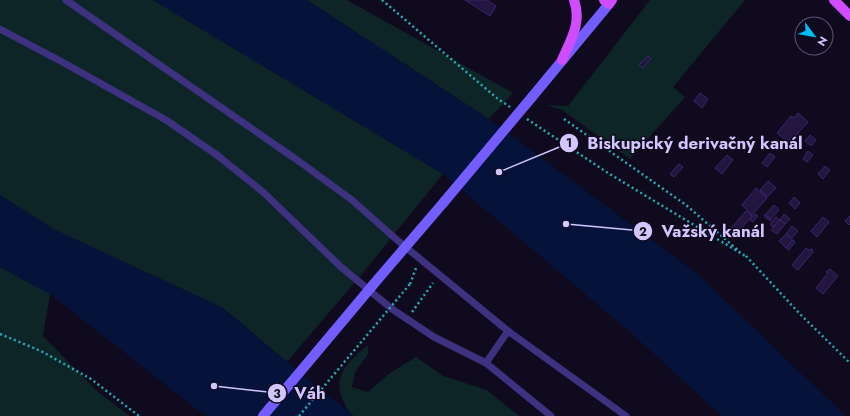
<svg xmlns="http://www.w3.org/2000/svg" width="850" height="416" font-family="Jost,sans-serif">
<style>
.green{fill:#0d2527}
.water{fill:#05133b}
.building{fill:#22153f;stroke:#3b256d}
.lines{fill:none;stroke-linecap:round;stroke-linejoin:round}
.path{stroke:#24aeb5;stroke-width:2.5;stroke-dasharray:2 3;stroke-linecap:butt}
.service{stroke:#3d3180;stroke-width:7}
.secondary{stroke:#735dff;stroke-width:10}
.primary{stroke:#d04dff;stroke-width:10}
.path-bridge{stroke:#24aeb5;stroke-width:2.5;stroke-dasharray:2 3;stroke-linecap:butt}
.secondary-bridge{stroke:#735dff;stroke-width:10}
.leader{fill:none;stroke:#d3c6ff;stroke-width:1.5}
.callout-dot{fill:#d3c6ff;stroke:#0f0a1d;stroke-width:1.5}
.mark-label{font-size:12px;text-anchor:middle;font-weight:bold;fill:#111}
.callout-label{font-size:17px;text-anchor:middle;font-weight:bold;fill:#d3c6ff;stroke:#0f0a1d;stroke-width:3;stroke-linejoin:round;paint-order:stroke}
</style>
<rect width="100%" height="100%" fill="#0f0a1d"/>
<g class="green">
<polygon points="0,0 153,0 443,174 366,269 287,362 223,308 55,230 0,195"/>
<polygon points="307,0 347,0 513,93 489,119"/>
<polygon points="650,0 745,0 673,87 685,97 630,159 562,110 546,105 568,106"/>
<polygon points="0,267 50,294 43,336 98,392 130,416 0,416"/>
<path d="M368,345V354L355,372L352,387L368,392L390,373L416,357L443,376L487,390L519,416H354C348,412 346,407 343,400C331,376 350,360 368,345Z"/>
</g>
<g class="water">
<polygon points="153,0 307,0 496,124 696,273 846,416 722,416 629,331 443,174"/>
<polygon points="0,195 55,230 223,308 287,362 354,416 208,416 195,408 50,294 0,267"/>
</g>
<g class="building">
<polygon points="465,0 487,0 496,6 490,16"/>
<polygon points="648,56 651,59 643,68 639,65"/>
<polygon points="700,93 708,99 702,108 694,101"/>
<polygon points="798,113 808,122 789,143 777,133 791,116 794,118"/>
<polygon points="810,135 816,140 811,146 805,141"/>
<polygon points="808,151 813,155 807,162 803,159"/>
<polygon points="770,153 775,157 767,167 762,163"/>
<polygon points="727,155 733,160 722,174 715,168"/>
<polygon points="679,164 683,167 674,177 670,174"/>
<polygon points="825,166 830,170 823,179 818,174"/>
<polygon points="768,181 776,188 767,197 760,190"/>
<polygon points="756,188 767,198 752,215 742,205"/>
<polygon points="794,197 800,203 795,209 789,203"/>
<polygon points="774,205 779,210 771,219 765,215"/>
<polygon points="746,211 752,216 733,238 727,233"/>
<polygon points="755,214 758,216 753,222 750,220"/>
<polygon points="784,214 790,219 785,224 780,220"/>
<polygon points="765,215 771,219 770,221 764,216"/>
<polygon points="850,216 850,224 849,225 845,221"/>
<polygon points="776,217 780,220 773,227 770,224"/>
<polygon points="823,217 829,222 817,237 811,231"/>
<polygon points="780,220 785,224 777,234 771,230"/>
<polygon points="792,226 798,231 791,239 786,234"/>
<polygon points="786,234 793,240 786,248 779,241"/>
<polygon points="793,240 795,242 789,250 786,248"/>
<polygon points="806,248 808,250 812,249 813,252 798,270 792,265"/>
<polygon points="830,269 838,276 823,294 816,288 828,273 826,272"/>
</g>
<g class="lines">
<g class="path">
<polyline points="382,0 498,99 510,107"/>
<polyline points="527,119 608,173 747,257"/>
<polyline points="564,119 686,205 740,252"/>
<polyline points="746,256 800,314 850,363"/>
<polyline points="410,284 416,268"/>
<polyline points="412,312 433,283"/>
<polyline points="0,334 41,351 91,379 139,416"/>
</g>
<g class="service">
<polyline points="66,0 300,162 352,200 397,240 508,331 626,416"/>
<polyline points="0,29 66,64 166,120 217,155 263,192 341,267 392,309 434,337 486,363 551,416"/>
<polyline points="486,363 508,331"/>
</g>
<g class="secondary">
<polyline points="532,97 609,4"/>
<polyline points="378,279 444,202"/>
</g>
<g class="primary">
<polyline points="604,0 609,4 612,0"/>
<polyline points="834,0 850,16"/>
<path d="M562,60C571,39 582,23 574,0"/>
</g>
<polyline class="path-bridge" points="299,416 410,284"/>
<g class="secondary-bridge">
<polyline points="444,202 532,97"/>
<polyline points="263,416 378,279"/>
</g>
</g>
<path class="leader" d="M499 172L569 143M566 224L643 231M214 386L277 393"/>
<g class="callout-dot">
<circle cx="499" cy="172" r="4"/>
<circle cx="566" cy="224" r="4"/>
<circle cx="214" cy="386" r="4"/>
<circle cx="569" cy="143" r="10"/>
<circle cx="643" cy="231" r="10"/>
<circle cx="277" cy="393" r="10"/>
</g>
<g class="mark-label">
<text x="569" y="147">1</text>
<text x="643" y="236">2</text>
<text x="277" y="398">3</text>
</g>
<g class="callout-label">
<text x="695" y="149">Biskupický derivačný kanál</text>
<text x="713" y="237">Važský kanál</text>
<text x="310" y="399">Váh</text>
</g>
<g transform="translate(814 36) rotate(122)"><circle r="19" fill="#0f0a1d" stroke="#5d5577"/>
<path d="M0-3L7 15L0 10L-7 15Z" fill="#00bef1"/>
<text y="-6" font-size="11" font-weight="bold" text-anchor="middle" fill="#d3c6ff">N</text>
</g>
</svg>
